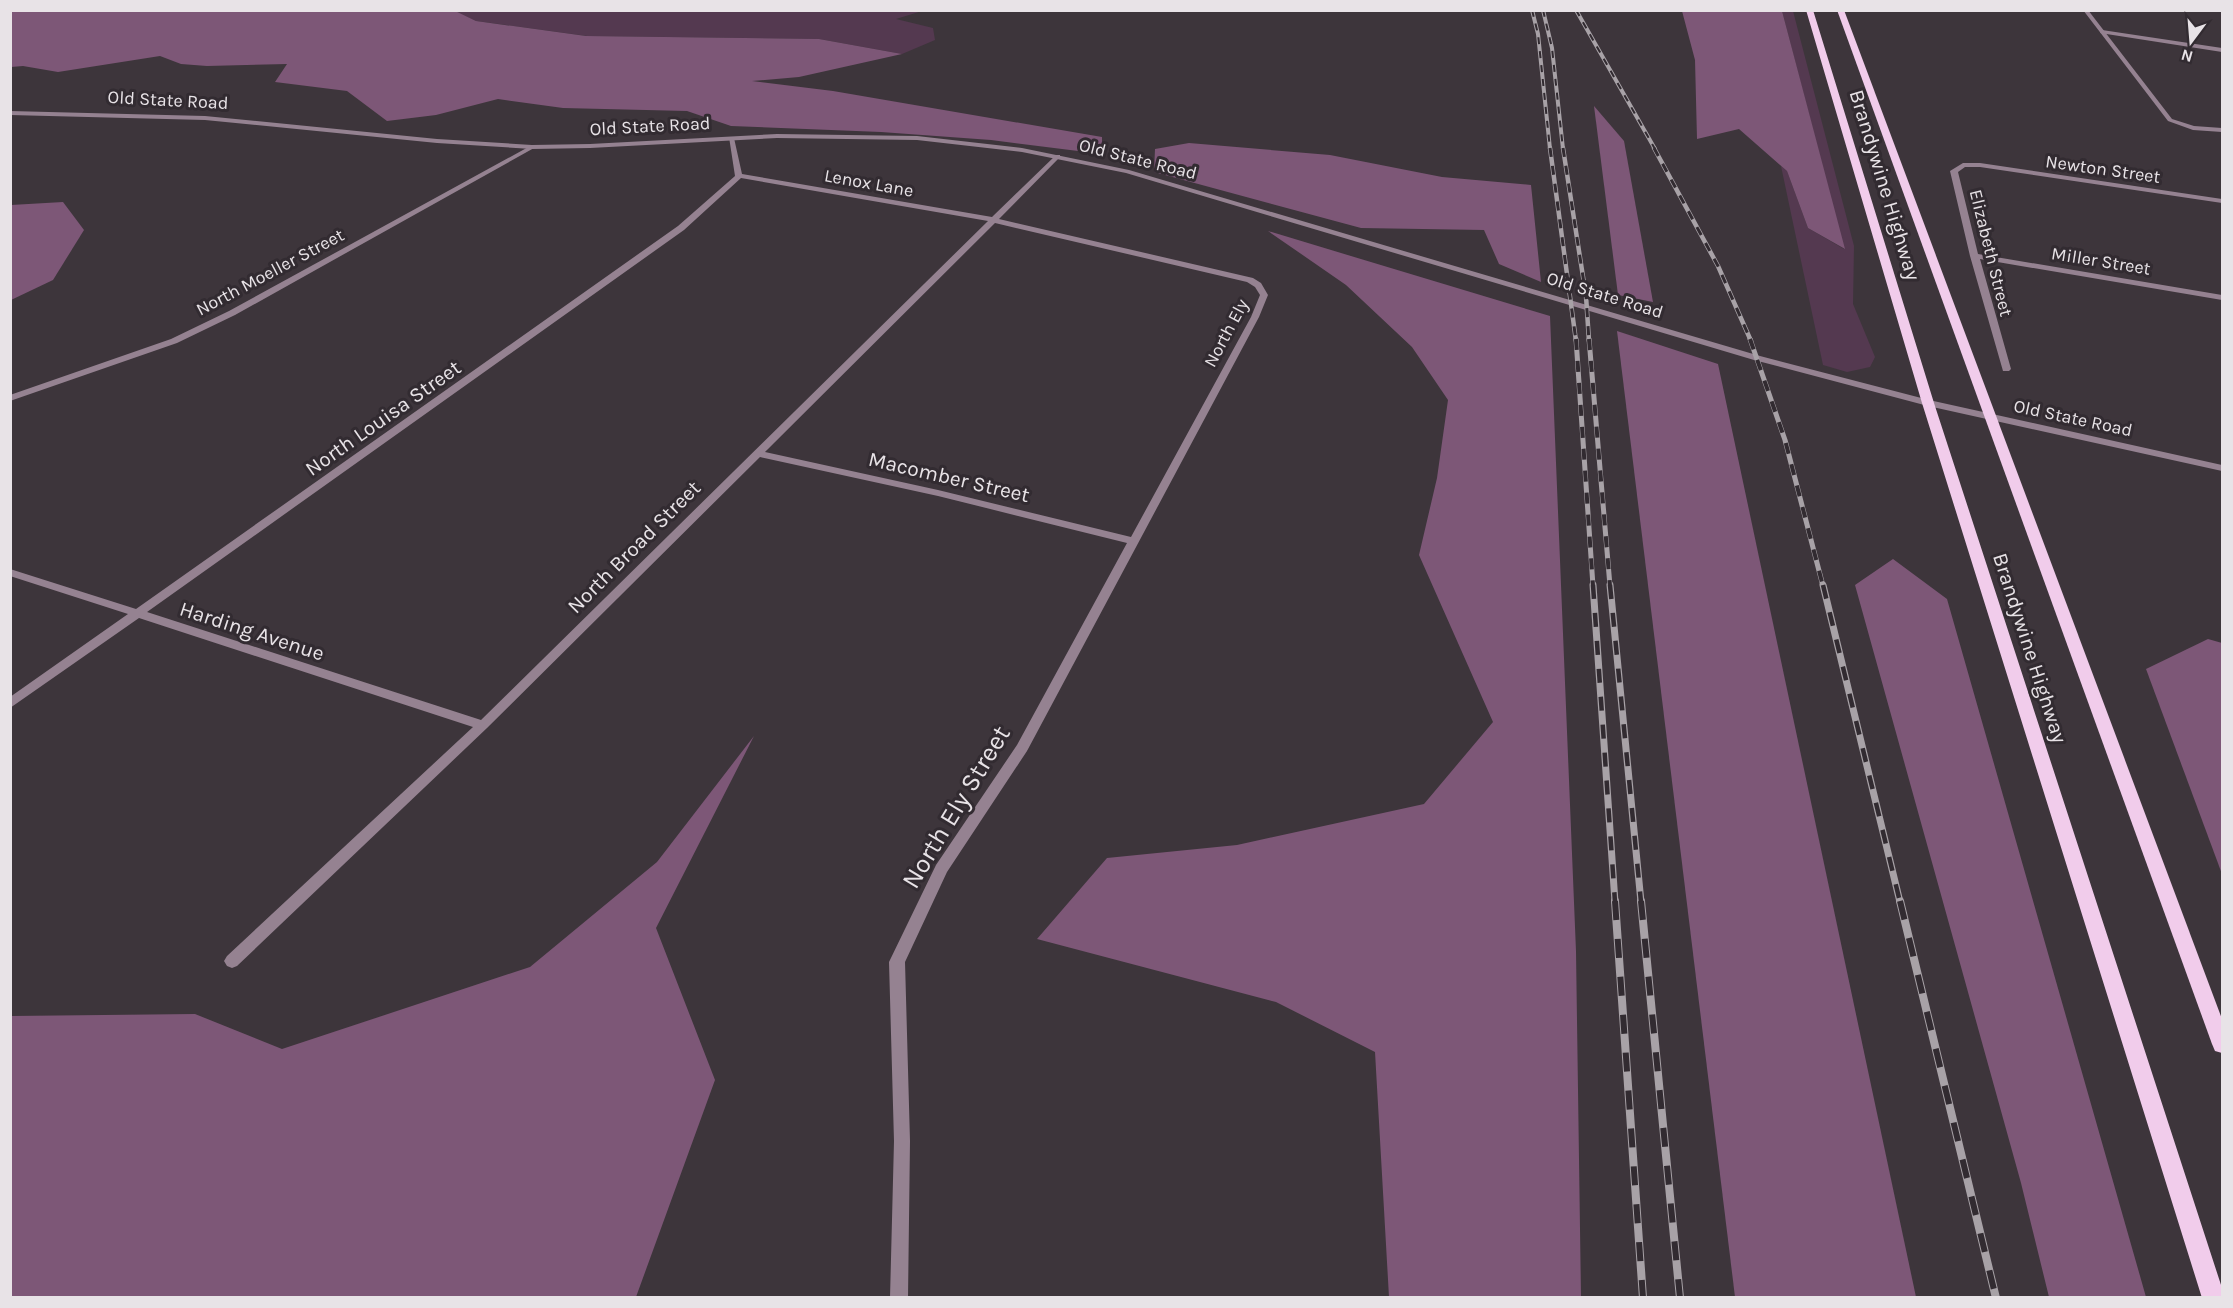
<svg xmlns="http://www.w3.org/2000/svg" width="2233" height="1308" font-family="Karla,sans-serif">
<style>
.green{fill:#543950}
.forest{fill:#7d5777}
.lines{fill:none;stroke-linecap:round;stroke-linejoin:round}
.minor{fill:#958291;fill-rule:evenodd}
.tertiary{fill:#958291;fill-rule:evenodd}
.primary{fill:#f1cceb;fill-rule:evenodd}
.rail-far4-casing{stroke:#a8a2a7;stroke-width:4}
.rail-far3-casing{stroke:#a8a2a7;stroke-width:4.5}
.rail-far2-casing{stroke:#a8a2a7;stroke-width:5}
.rail-far1-casing{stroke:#a8a2a7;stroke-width:7}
.rail-casing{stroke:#a8a2a7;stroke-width:8}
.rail-far4{stroke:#322b31;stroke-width:2;stroke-dasharray:7;stroke-linecap:butt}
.rail-far3{stroke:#322b31;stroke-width:3;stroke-dasharray:9;stroke-linecap:butt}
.rail-far2{stroke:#322b31;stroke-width:4;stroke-dasharray:11;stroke-linecap:butt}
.rail-far1{stroke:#322b31;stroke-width:4.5;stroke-dasharray:14;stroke-linecap:butt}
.rail{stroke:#322b31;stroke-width:6;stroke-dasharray:19;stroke-linecap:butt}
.labels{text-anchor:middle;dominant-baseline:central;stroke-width:6;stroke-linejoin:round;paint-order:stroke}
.far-street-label{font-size:18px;fill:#e8e3e7;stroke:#322b31}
.street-label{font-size:21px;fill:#e8e3e7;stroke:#322b31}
.near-street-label{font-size:26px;fill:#e8e3e7;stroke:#322b31}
</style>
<rect width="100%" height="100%" fill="#3d353b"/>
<g class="green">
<polygon points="453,11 922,11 896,19 933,28 935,40 902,54 819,39 587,36 476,21"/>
<polygon points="1782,11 1793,11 1854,246 1853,304 1875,357 1870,367 1847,372 1823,365 1781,166 1787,171 1808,228 1844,249"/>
</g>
<g class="forest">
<polygon points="11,10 453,10 476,21 586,36 819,39 902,54 799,77 752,81 833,91 1102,137 1102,154 991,140 881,132 731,126 687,111 563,108 498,99 436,115 387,121 347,91 275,82 287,64 207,66 181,64 160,56 58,72 23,66 11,67"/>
<polygon points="1682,11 1782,11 1845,249 1808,228 1787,171 1739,129 1697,139 1695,60"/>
<polygon points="1594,106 1624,141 1653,302 1618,295"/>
<polygon points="1189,143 1330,155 1442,177 1531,185 1541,282 1499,264 1484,230 1361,228 1154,172 1155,149"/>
<polygon points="63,202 84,230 53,280 11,300 11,205"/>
<polygon points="1268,231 1550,316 1576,951 1581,1297 1389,1297 1375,1052 1276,1002 1037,939 1107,858 1237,845 1424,804 1493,722 1419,555 1437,478 1448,400 1412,347 1346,285"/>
<polygon points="1617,331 1718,364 1916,1297 1735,1297"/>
<polygon points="1893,559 1947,599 2146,1297 2049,1297 2021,1183 1855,585"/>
<polygon points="2208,639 2222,643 2222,874 2146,669"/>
<polygon points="754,736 656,928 715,1080 636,1297 11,1297 11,1016 195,1014 282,1049 530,967 657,862"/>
</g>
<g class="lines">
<g class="minor">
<polygon points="2102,30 2222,48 2222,52 2100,33"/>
<path d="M729,137L734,138L742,174L992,217L1056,155H1060V157L999,219L1253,278L1261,283L1268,295L1259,317L1027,751L947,872L905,962L910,1141L908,1298H890L894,1141L889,962L936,865L1017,745L1127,543L938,496L760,457L487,728L237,966L232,968L227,966L224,961L227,956L473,727L139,618L10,708V697L128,614L10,576V569L136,609L678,226L735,176ZM741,178L988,221L481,720L147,612L684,230ZM995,223L1247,282L1255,287L1260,295L1251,317L1131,537L938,490L765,452Z"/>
<polygon points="532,145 534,146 534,148 235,315 177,343 10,401 10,395 171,339 229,311"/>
<polygon points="1963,163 1980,163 2222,199 2222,203 1980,167 1965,167 1958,172 1978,254 2222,295 2222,300 1980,259 2011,369 2009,371 2003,371 1970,256 1950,171"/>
</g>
<g class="tertiary">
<polygon points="2083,10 2088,10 2172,119 2194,126 2222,128 2222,132 2193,130 2168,121"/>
<polygon points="10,111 205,116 437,139 532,145 590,144 777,134 917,136 1022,148 1129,170 1760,356 1929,400 2222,465 2222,471 1928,406 1754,360 1126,173 1022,152 917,140 777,138 590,148 532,149 437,143 205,120 10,115"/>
</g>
<g class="primary">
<polygon points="1806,10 1813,10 1934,403 2222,1288 2222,1298 2202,1298 1922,403"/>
<polygon points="1837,10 1844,10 2222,1019 2222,1053 2215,1051 2212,1044"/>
</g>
<g class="rail-far4-casing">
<g id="rail-far4">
<polyline points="1532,10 1538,34 1550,149"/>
<polyline points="1543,10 1552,48 1563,149"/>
<polyline points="1576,10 1655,149"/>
</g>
</g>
<g class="rail-far3-casing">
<g id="rail-far3">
<polyline points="1550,148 1576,341"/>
<polyline points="1563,148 1586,296 1589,341"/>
<polyline points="1654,148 1718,266 1751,341"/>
</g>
</g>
<g class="rail-far2-casing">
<g id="rail-far2">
<polyline points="1576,339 1593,586"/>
<polyline points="1589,339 1610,586"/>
<polyline points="1750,339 1785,440 1823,586"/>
</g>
</g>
<g class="rail-far1-casing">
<g id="rail-far1">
<polyline points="1593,585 1615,902"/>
<polyline points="1610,585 1641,902"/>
<polyline points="1823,585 1900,902"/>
</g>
</g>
<g class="rail-casing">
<g id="rail">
<polyline points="1615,901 1643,1298"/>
<polyline points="1641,901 1680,1298"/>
<polyline points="1900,901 1996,1298"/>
</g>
</g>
<use href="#rail-far4" class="rail-far4"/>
<use href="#rail-far3" class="rail-far3"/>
<use href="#rail-far2" class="rail-far2"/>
<use href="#rail-far1" class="rail-far1"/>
<use href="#rail" class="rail"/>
</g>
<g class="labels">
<g class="far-street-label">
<text transform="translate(168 100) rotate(3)">Old State Road</text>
<text transform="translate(650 126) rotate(-3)">Old State Road</text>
<text transform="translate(1138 159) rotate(14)">Old State Road</text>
<text transform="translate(2103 169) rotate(8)">Newton Street</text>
<text transform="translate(869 183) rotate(10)">Lenox Lane</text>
<text transform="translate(1991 253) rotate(76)">Elizabeth Street</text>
<text transform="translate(2101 261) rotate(9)">Miller Street</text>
<text transform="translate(270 272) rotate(-28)">North Moeller Street</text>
<text transform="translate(1605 295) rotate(17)">Old State Road</text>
<text transform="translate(1226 333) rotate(-62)">North Ely</text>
<text transform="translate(2073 418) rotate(12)">Old State Road</text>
</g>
<g class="street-label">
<text transform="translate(1885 185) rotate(73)">Brandywine Highway</text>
<text transform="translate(383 418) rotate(-35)">North Louisa Street</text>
<text transform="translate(949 477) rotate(13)">Macomber Street</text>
<text transform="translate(634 547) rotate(-45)">North Broad Street</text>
<text transform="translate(252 631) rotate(18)">Harding Avenue</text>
<text transform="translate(2030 648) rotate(72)">Brandywine Highway</text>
</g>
<g class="near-street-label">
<text transform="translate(956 807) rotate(-59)">North Ely Street</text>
</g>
</g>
<rect width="2233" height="1308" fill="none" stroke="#e8e3e7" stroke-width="24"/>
<g transform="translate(2191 42) rotate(196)" stroke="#322b31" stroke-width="4.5" paint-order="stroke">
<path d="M0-4.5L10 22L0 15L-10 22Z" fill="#e8e3e7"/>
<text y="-9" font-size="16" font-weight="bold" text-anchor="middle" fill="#e8e3e7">N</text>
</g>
</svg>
